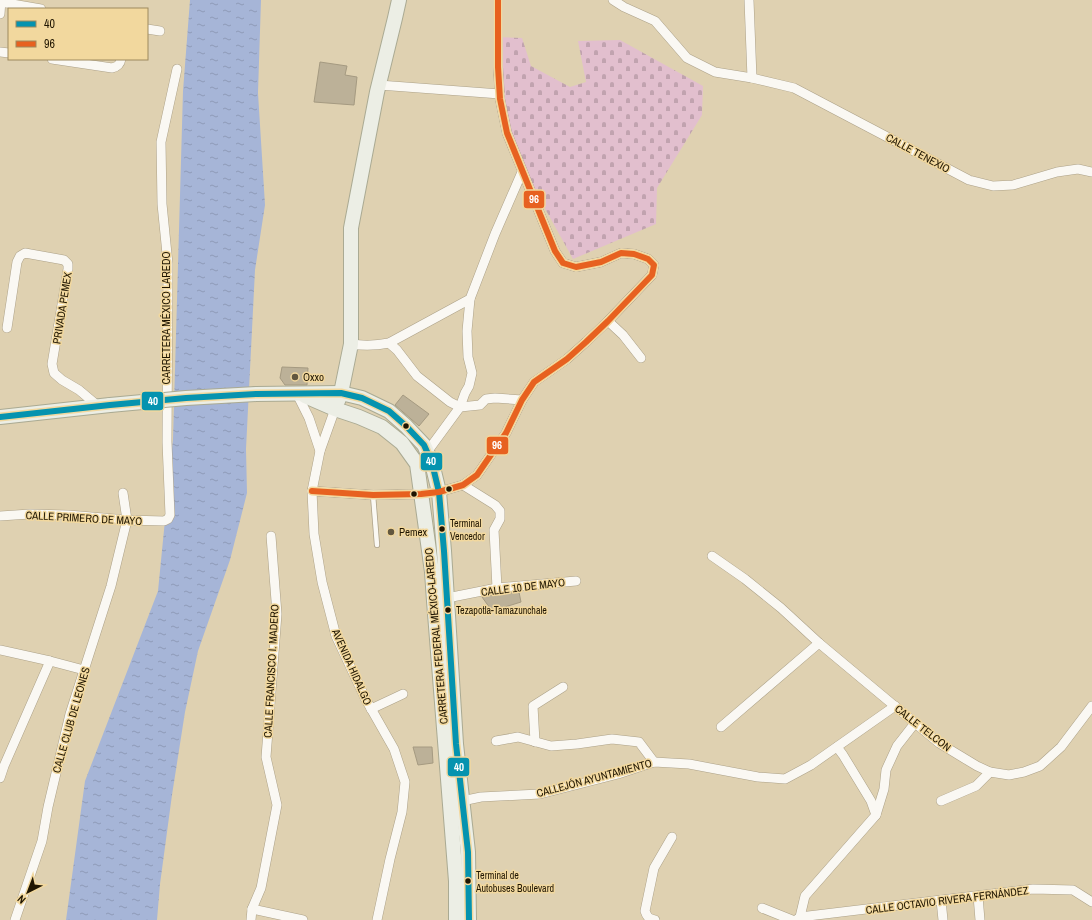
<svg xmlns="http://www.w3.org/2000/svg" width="1092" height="920" font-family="'Archivo Narrow',sans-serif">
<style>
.cemetery{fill:url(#cemetery-stones)}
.water{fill:url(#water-ripples)}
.building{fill:#bcb198;stroke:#a59a81}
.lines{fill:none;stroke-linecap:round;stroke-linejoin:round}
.lane-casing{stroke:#aca188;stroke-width:6}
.street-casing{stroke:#aca188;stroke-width:10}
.primary-casing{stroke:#aaaa93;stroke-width:16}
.lane{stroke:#faf8f3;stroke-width:4.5}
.street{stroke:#faf8f3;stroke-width:9}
.primary{stroke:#eceee5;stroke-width:14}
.primary-bridge-casing{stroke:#aaaa93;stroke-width:16;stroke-linecap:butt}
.primary-bridge{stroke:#eceee5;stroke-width:14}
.bus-1-casing{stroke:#f2d89e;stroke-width:9}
.bus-2-casing{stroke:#f2d89e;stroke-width:9}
.bus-1{stroke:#0593af;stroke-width:6}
.bus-2{stroke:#e76120;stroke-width:6}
.poi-dot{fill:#62573f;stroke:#f2d89e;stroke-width:1.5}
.bus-dot{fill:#1f1501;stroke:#f2d89e;stroke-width:1.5}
.labels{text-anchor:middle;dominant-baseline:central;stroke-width:3;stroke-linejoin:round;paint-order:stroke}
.bus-label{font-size:10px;fill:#1f1501;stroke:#f2d89e;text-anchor:start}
.street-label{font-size:11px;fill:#1f1501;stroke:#f2d89e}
.poi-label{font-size:11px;fill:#1f1501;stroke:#f2d89e;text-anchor:start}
.line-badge{stroke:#f2d89e;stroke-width:1.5}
.badge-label{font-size:11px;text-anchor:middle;font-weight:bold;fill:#fff}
</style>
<defs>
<pattern id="cemetery-stones" width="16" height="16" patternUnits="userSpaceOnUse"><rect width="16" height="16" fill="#e2bfce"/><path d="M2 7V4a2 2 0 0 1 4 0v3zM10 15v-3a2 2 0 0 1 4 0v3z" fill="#c1a3af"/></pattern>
<pattern id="water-ripples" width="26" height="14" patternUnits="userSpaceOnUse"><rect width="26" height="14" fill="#a6b5d7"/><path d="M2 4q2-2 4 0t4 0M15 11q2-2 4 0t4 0" fill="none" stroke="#8e9bb7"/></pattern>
</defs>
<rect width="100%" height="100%" fill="#dfd1b1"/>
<polygon class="cemetery" points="495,37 522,38 531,66 570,87 586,82 578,41 620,40 703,86 702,115 657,188 656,224 573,259 512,149 497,99"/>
<polygon class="water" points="190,0 261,0 258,93 265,205 255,270 246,449 247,493 230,560 198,651 185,712 172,795 160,884 157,920 66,920 85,781 158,591 173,439 183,91"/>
<g class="building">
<polygon points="320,62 347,66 345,75 357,77 354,105 314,102"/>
<polygon points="282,367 308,368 307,385 285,385 280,378"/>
<polygon points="403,395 429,414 419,426 395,405"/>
<polygon points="519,592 521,602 492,611 482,597 498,594"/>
<polygon points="413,747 432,747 433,763 418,765"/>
</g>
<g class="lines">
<g class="lane-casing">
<polyline id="lane" points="373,495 377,545"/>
</g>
<g class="street-casing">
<g id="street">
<polyline points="0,0 1,2 41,9"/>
<polyline points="613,0 624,7 655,21 687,58 715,72 752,78 794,88 969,180 993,186 1013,185 1057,172 1078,169 1092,172"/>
<polyline points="749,0 752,78"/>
<polyline points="0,14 1,0"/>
<polyline points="147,29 160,31"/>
<polyline points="0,52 9,53"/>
<path d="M52,59L112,68C117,67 120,65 121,59"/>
<polyline points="379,85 500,94"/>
<polyline points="608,321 623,335 641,358"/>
<polyline points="7,328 17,262 20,256 25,253 64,260 68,264 68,269 52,364 54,373 62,380 79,390 98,406"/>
<polyline points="389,343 397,350 417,376 450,402 460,407 480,405 486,399 495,398 522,400"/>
<path d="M351,344C365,346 374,346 389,343L470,299L495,234L522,172"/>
<polyline points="297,394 309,418 320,451"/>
<polyline points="335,409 320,451 312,491 314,534 322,582 336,636 365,698 394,749 405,782 402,812 390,859 377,920"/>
<polyline points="427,452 460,407 465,393 469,386 472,373 468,357 467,331 470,299"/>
<polyline points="463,485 495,505 500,511 500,519 494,530 497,588"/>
<polyline points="312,491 373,495 421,494 439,492 463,485 477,475 506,433 522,400 534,382 567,359 586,342 608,321 652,275 654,265 648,259 634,254 621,253 601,262 576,267 563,263 555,251 507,133 500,99 498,67 498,0"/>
<polyline points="0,516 30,514 68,515 127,520 164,521 168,519 170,515 167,442 168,264 162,204 161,142 177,69"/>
<polyline points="712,556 745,579 781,608 819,643 939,743 977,766 990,772 1009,775 1024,772 1040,766 1061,747 1092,706"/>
<polyline points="447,598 497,588 576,581"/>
<polyline points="0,650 50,661 84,670"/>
<polyline points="371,709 403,694"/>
<polyline points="721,727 819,643"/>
<polyline points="496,741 518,737 551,746 577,744 612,739 639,742 654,762"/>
<polyline points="535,742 533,706 563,687"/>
<polyline points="0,778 4,766 50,661"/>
<polyline points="462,801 481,797 540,794 618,774 654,762 689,764 758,777 785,779 811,765 895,706"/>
<polyline points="941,801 976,786 990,772"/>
<polyline points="876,815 884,789 886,770 897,746 915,723"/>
<polyline points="978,896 980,920"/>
<polyline points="941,900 943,920"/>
<polyline points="762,908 792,920"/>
<polyline points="252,909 303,920"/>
<polyline points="800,917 805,896 876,815 871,801 843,755 837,747"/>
<polyline points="15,920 42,841 48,807 70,714 111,586 127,520 123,493"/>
<polyline points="251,920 252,909 261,888 277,805 266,757 277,614 271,536"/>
<path d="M655,920C649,919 647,917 645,911L654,868L672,837"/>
<polyline points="796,920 800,917 1033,889 1073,890 1092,902"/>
</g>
</g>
<g class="primary-casing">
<g id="primary">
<polyline points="256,394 341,393 362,398 389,411 406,426 424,445 432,463 439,492 444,551 456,744 468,852 469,920"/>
<polyline points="305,396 335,409 359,417 382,427 402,443 417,464 432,572 434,601 456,881 456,920"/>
<polyline points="338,401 341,393 351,344 351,228 377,92 395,18 399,0"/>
<polyline points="0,417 110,405"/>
</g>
</g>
<use href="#lane" class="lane"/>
<use href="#street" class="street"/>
<use href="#primary" class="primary"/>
<g class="primary-bridge-casing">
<polyline id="primary-bridge" points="110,405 186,398 256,394"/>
</g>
<use href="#primary-bridge" class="primary-bridge"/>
<g class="bus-1-casing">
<polyline id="bus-1" points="0,417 110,405 186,398 256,394 341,393 362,398 389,411 406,426 424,445 432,463 439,492 444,551 456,744 468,852 469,920"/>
</g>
<g class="bus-2-casing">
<polyline id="bus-2" points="312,491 373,495 421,494 439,492 463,485 477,475 506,433 522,400 534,382 567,359 586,342 608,321 652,275 654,265 648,259 634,254 621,253 601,262 576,267 563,263 555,251 507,133 500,99 498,67 498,0"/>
</g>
<use href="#bus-1" class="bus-1"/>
<use href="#bus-2" class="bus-2"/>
</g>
<g class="poi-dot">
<circle cx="295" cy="377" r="4"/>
<circle cx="391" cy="532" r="4"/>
</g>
<g class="bus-dot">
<circle cx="406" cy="426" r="3.5"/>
<circle cx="449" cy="489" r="3.5"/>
<circle cx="414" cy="494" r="3.5"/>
<circle cx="442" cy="529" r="3.5"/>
<circle cx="448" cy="610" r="3.5"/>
<circle cx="468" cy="881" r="3.5"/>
</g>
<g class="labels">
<g class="bus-label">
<text x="450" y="523">Terminal<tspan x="450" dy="13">Vencedor</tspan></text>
<text x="456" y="610">Tezapotla-Tamazunchale</text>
<text x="476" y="875">Terminal de<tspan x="476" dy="13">Autobuses Boulevard</tspan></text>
</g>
<g class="street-label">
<text transform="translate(918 153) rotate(28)">CALLE TENEXIO</text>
<text transform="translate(62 308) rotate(-81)">PRIVADA PEMEX</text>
<text transform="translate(166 318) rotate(-90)">CARRETERA MÉXICO LAREDO</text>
<text transform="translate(84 518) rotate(3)">CALLE PRIMERO DE MAYO</text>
<text transform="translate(523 587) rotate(-7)">CALLE 10 DE MAYO</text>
<text transform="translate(436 636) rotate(-95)">CARRETERA FEDERAL MÉXICO-LAREDO</text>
<text transform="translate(352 667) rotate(66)">AVENIDA HIDALGO</text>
<text transform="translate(271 671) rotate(-87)">CALLE FRANCISCO I. MADERO</text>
<text transform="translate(71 720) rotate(-74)">CALLE CLUB DE LEONES</text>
<text transform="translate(923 728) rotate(38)">CALLE TELCON</text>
<text transform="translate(594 778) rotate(-15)">CALLEJÓN AYUNTAMIENTO</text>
<text transform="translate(947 900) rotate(-7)">CALLE OCTAVIO RIVERA FERNÁNDEZ</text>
</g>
<g class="poi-label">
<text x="303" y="377">Oxxo</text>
<text x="399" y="532">Pemex</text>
</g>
</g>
<g class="line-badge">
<rect x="523" y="190" width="22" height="19" rx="4" fill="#e76120"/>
<rect x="141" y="391" width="23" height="20" rx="4" fill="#0593af"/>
<rect x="486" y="436" width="23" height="19" rx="4" fill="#e76120"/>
<rect x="420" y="452" width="23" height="19" rx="4" fill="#0593af"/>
<rect x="447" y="757" width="23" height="20" rx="4" fill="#0593af"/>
</g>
<g class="badge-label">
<text x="534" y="203">96</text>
<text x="153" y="405">40</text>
<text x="497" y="449">96</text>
<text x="431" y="465">40</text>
<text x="459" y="771">40</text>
</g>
<rect x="8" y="8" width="140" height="52" fill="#f2d89e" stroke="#9e8a5f"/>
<rect x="16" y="21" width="20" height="6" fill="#0593af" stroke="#9e8a5f"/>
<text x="44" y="28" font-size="12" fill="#1f1501">40</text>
<rect x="16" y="41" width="20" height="6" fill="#e76120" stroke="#9e8a5f"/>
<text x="44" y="48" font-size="12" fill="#1f1501">96</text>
<g transform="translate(28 892) rotate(222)" stroke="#f2d89e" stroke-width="3" paint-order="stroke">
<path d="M0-3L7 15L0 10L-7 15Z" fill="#1f1501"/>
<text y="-6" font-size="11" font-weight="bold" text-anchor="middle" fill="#1f1501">N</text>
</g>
</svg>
